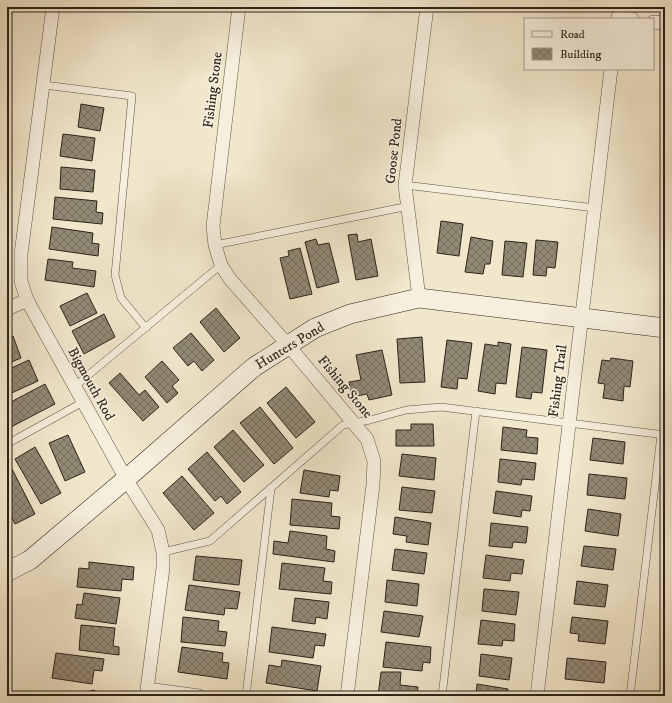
<svg xmlns="http://www.w3.org/2000/svg" width="672" height="703" font-family="'IM FELL DW Pica',serif">
<style>
.building{fill:url(#building-cross-hatch);stroke:#2b2318}
.lines{fill:none;stroke-linecap:round;stroke-linejoin:round}
.lane-casing{stroke:#5c5445;stroke-width:8}
.street-casing{stroke:#5c5445;stroke-width:14}
.secondary-casing{stroke:#2b2318;stroke-width:20}
.lane{stroke:#f6efdd;stroke-width:7}
.street{stroke:#f6efdd;stroke-width:13}
.secondary{stroke:#f6efdd;stroke-width:19}
.labels{text-anchor:middle;dominant-baseline:central;stroke-width:3.5;stroke-linejoin:round;paint-order:stroke}
.street-label{font-size:14px;fill:#2b2318;stroke:#f6efdd}
</style>
<defs>
<pattern id="building-cross-hatch" width="8" height="8" patternUnits="userSpaceOnUse"><rect width="8" height="8" fill="#928975"/><path d="M0 0l8 8M0 8l8-8" fill="none" stroke="#77705f"/></pattern>
</defs>
<rect width="100%" height="100%" fill="#f1e7cb"/>
<filter id="stains"><feTurbulence type="fractalNoise" baseFrequency=".005" numOctaves="4"/><feColorMatrix values="0 0 0 0 .2 0 0 0 0 .09 0 0 0 0 .02 0 0 0 .5 -.17"/></filter>
<radialGradient id="worn" r=".72"><stop offset=".6" stop-color="#630" stop-opacity="0"/><stop offset="1" stop-color="#630" stop-opacity=".3"/></radialGradient>
<g class="building">
<polygon points="81,104 104,108 100,131 78,127"/>
<polygon points="63,134 95,138 92,161 60,156"/>
<polygon points="61,167 95,170 93,192 60,189"/>
<polygon points="55,197 97,201 96,212 103,213 102,224 53,219"/>
<polygon points="441,221 463,224 459,256 437,253"/>
<polygon points="52,227 93,233 92,243 99,244 98,256 49,249"/>
<polygon points="357,234 358,242 371,239 378,276 356,280 348,235"/>
<polygon points="471,237 493,241 490,264 485,264 483,274 465,272"/>
<polygon points="316,239 318,245 329,243 339,282 317,288 305,242"/>
<polygon points="536,240 558,242 555,268 547,267 546,276 533,275"/>
<polygon points="505,241 527,243 523,277 502,275"/>
<polygon points="300,248 312,294 290,299 280,258 289,256 288,251"/>
<polygon points="48,259 73,262 72,268 96,271 94,287 45,280"/>
<polygon points="87,293 97,313 70,326 60,306"/>
<polygon points="216,308 240,338 224,352 200,322"/>
<polygon points="104,314 115,337 84,354 72,331"/>
<polygon points="191,333 214,360 202,371 194,361 188,366 173,348"/>
<polygon points="13,336 21,358 7,364 7,338"/>
<polygon points="422,337 425,382 400,383 397,339"/>
<polygon points="447,340 472,343 467,379 458,378 457,389 441,387"/>
<polygon points="498,342 511,344 506,384 496,383 495,394 478,391 485,344 498,346"/>
<polygon points="522,347 547,350 542,393 532,392 531,399 516,397"/>
<polygon points="382,350 392,395 369,400 367,394 352,397 349,382 361,380 356,355"/>
<polygon points="611,358 633,361 630,387 624,386 623,401 603,398 605,384 598,383 602,360 610,361"/>
<polygon points="29,360 38,381 7,395 7,370"/>
<polygon points="162,361 179,380 172,386 178,393 167,403 145,377"/>
<polygon points="120,373 139,395 145,390 159,407 143,421 109,383"/>
<polygon points="45,384 55,404 9,428 7,425 7,404"/>
<polygon points="286,387 315,422 296,438 267,403"/>
<polygon points="260,407 293,448 274,464 240,423"/>
<polygon points="411,424 433,424 434,446 396,446 396,430 411,430"/>
<polygon points="503,427 527,430 526,437 538,438 537,454 501,450"/>
<polygon points="233,430 264,465 244,482 214,447"/>
<polygon points="68,435 85,472 65,481 49,443"/>
<polygon points="593,438 625,442 623,464 590,460"/>
<polygon points="35,447 61,493 41,504 15,459"/>
<polygon points="207,452 241,492 227,504 221,496 215,501 188,469"/>
<polygon points="402,454 436,458 434,480 399,476"/>
<polygon points="500,459 536,463 534,480 522,479 521,485 498,482"/>
<polygon points="11,467 35,514 15,524 7,508 7,468"/>
<polygon points="304,470 340,476 338,491 330,490 329,497 300,493"/>
<polygon points="589,474 627,478 625,499 587,495"/>
<polygon points="182,476 214,513 194,530 163,493"/>
<polygon points="402,487 435,491 432,513 399,510"/>
<polygon points="496,491 532,496 530,511 522,510 521,517 493,513"/>
<polygon points="292,499 332,503 331,516 340,517 339,529 290,525"/>
<polygon points="588,509 621,514 618,536 585,531"/>
<polygon points="395,517 431,523 428,545 406,542 407,536 393,534"/>
<polygon points="491,523 528,527 526,543 513,542 512,548 489,546"/>
<polygon points="290,531 327,536 326,549 335,551 334,562 273,554 274,541 288,543"/>
<polygon points="584,546 616,549 613,570 581,566"/>
<polygon points="395,549 427,553 424,574 392,570"/>
<polygon points="486,555 524,560 522,574 511,573 510,581 483,578"/>
<polygon points="196,556 242,560 239,585 193,580"/>
<polygon points="89,562 134,567 133,580 122,579 121,591 77,587 79,568 89,569"/>
<polygon points="282,563 325,568 323,581 332,582 331,594 279,589"/>
<polygon points="387,580 419,584 417,606 385,602"/>
<polygon points="577,581 608,585 605,607 574,604"/>
<polygon points="189,585 240,592 237,609 225,608 224,615 185,610"/>
<polygon points="484,589 519,592 516,615 482,611"/>
<polygon points="84,593 120,598 116,624 75,618 77,604 82,605"/>
<polygon points="295,598 329,602 327,619 316,617 315,624 292,621"/>
<polygon points="384,611 423,616 419,637 381,632"/>
<polygon points="183,617 219,621 218,631 227,632 225,646 181,642"/>
<polygon points="572,617 608,621 605,644 578,641 579,634 570,633"/>
<polygon points="481,620 515,624 514,641 503,640 502,646 478,644"/>
<polygon points="81,625 115,628 113,646 119,647 119,655 79,650"/>
<polygon points="272,627 326,634 324,646 315,645 313,658 269,652"/>
<polygon points="386,642 431,647 430,663 423,662 422,671 383,667"/>
<polygon points="182,647 223,653 222,662 229,663 227,679 178,672"/>
<polygon points="56,653 104,659 102,671 94,670 92,684 52,678"/>
<polygon points="481,654 512,658 509,680 479,676"/>
<polygon points="567,658 606,662 604,683 565,679"/>
<polygon points="282,660 321,666 317,691 266,683 269,665 281,667"/>
<polygon points="381,672 401,672 400,685 418,687 417,696 378,696"/>
<polygon points="477,684 508,689 507,696 461,696 462,692 476,694"/>
<polygon points="94,690 96,696 72,696"/>
</g>
<g class="lines">
<g class="lane-casing">
<g id="lane">
<polyline points="44,85 132,96 115,275 121,298 146,328"/>
<polyline points="405,185 595,208"/>
<polyline points="215,245 409,206"/>
<polyline points="74,387 221,265"/>
<polyline points="7,444 83,402"/>
<polyline points="163,552 210,541 343,425 370,420 406,410 441,407 665,435"/>
<polyline points="246,696 271,488"/>
<polyline points="442,696 476,411"/>
<polyline points="630,696 661,435"/>
</g>
</g>
<g class="street-casing">
<g id="street">
<polyline points="53,7 21,254 21,281 27,300 126,479 158,530 163,552 163,568 147,689 199,696"/>
<polyline points="239,7 213,226 215,245 221,265 230,279 288,345 367,439 374,461 373,485 347,696"/>
<polyline points="618,17 632,19"/>
<polyline points="653,22 665,23"/>
<polyline points="419,298 405,185 427,7"/>
<polyline points="7,309 27,300"/>
<polyline points="537,696 611,69"/>
</g>
</g>
<g class="secondary-casing">
<polyline id="secondary" points="7,572 30,560 126,479 254,367 315,328 350,314 419,298 665,328"/>
</g>
<use href="#lane" class="lane"/>
<use href="#street" class="street"/>
<use href="#secondary" class="secondary"/>
</g>
<g class="labels">
<g class="street-label">
<text transform="translate(213 90) rotate(-83)">Fishing Stone</text>
<text transform="translate(394 151) rotate(-84)">Goose Pond</text>
<text transform="translate(290 346) rotate(-31)">Hunters Pond</text>
<text transform="translate(558 381) rotate(-83)">Fishing Trail</text>
<text transform="translate(91 384) rotate(61)">Bigmouth Rod</text>
<text transform="translate(345 387) rotate(50)">Fishing Stone</text>
</g>
</g>
<rect width="672" height="703" fill="none" stroke="#f1e7cb" stroke-width="24"/>
<rect x="8" y="8" width="656" height="687" fill="none" stroke="#2b2318" stroke-width="2"/>
<rect x="12" y="12" width="648" height="679" fill="none" stroke="#2b2318"/>
<rect x="524" y="18" width="130" height="52" fill="#f6efdd" stroke="#a59d8e"/>
<rect x="532" y="31" width="20" height="6" fill="#f6efdd" stroke="#a59d8e"/>
<text x="560" y="38" font-size="12" fill="#2b2318">Road</text>
<rect x="532" y="48" width="20" height="12" fill="url(#building-cross-hatch)" stroke="#a59d8e"/>
<text x="560" y="58" font-size="12" fill="#2b2318">Building</text>
<rect width="100%" height="100%" filter="url(#stains)"/>
<rect width="100%" height="100%" fill="url(#worn)"/>
</svg>
